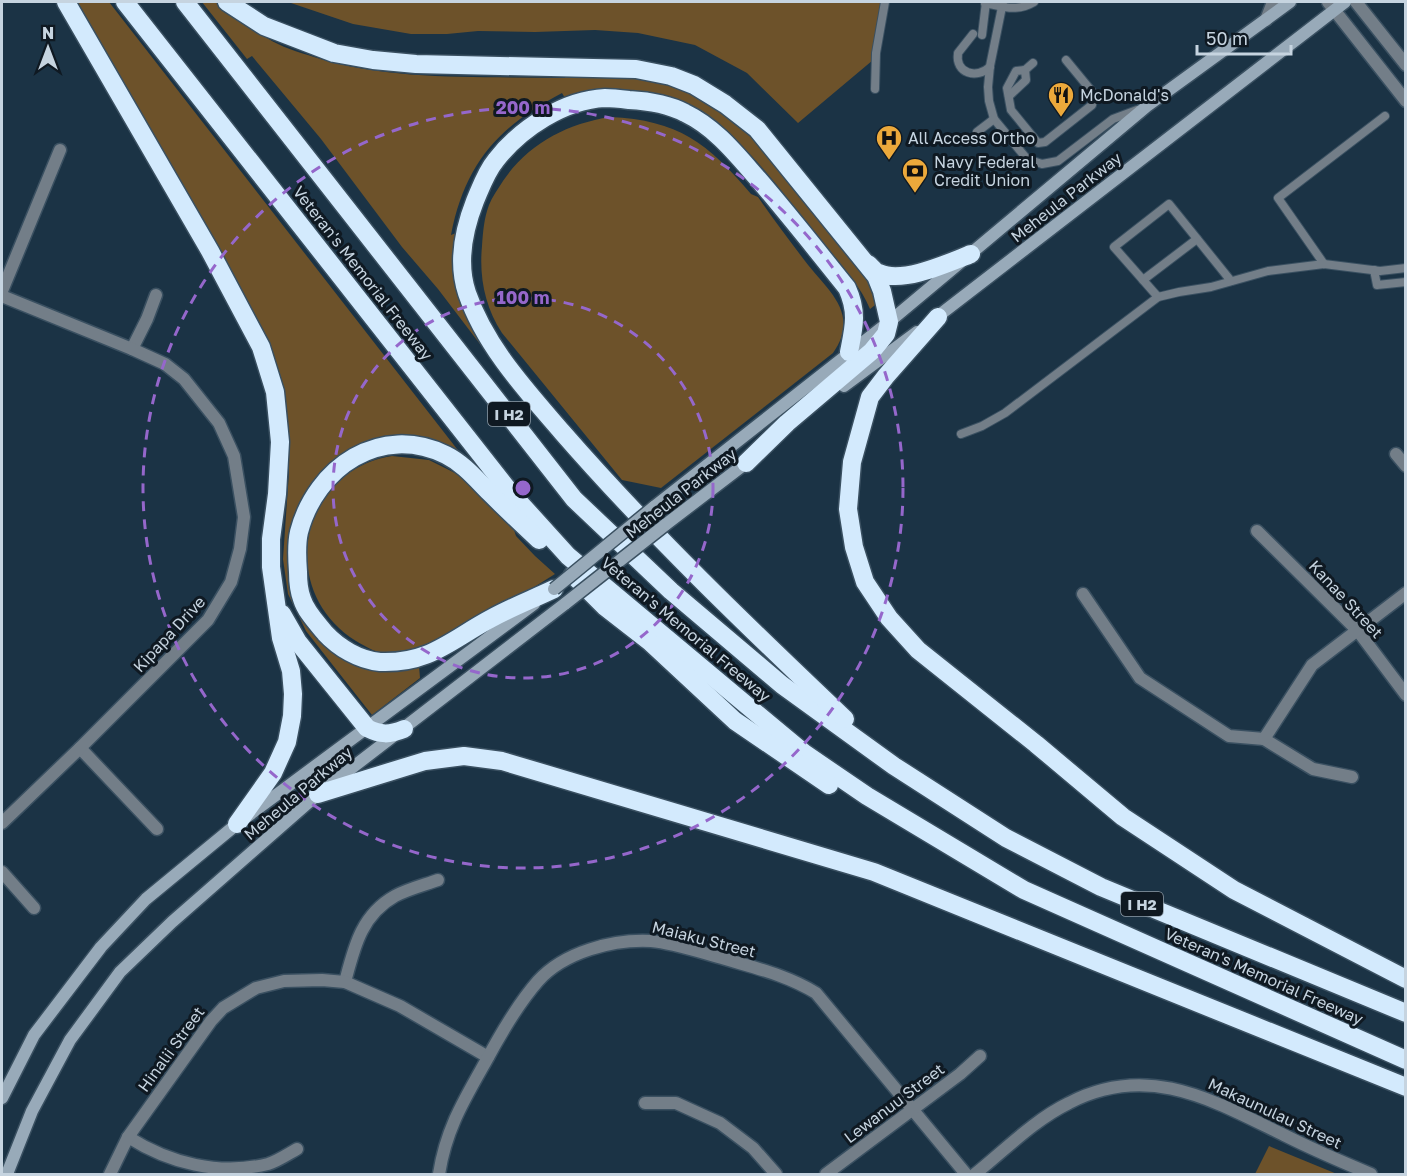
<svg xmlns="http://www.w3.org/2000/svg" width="1407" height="1176" font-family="'Golos Text',sans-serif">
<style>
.green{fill:#6d522a}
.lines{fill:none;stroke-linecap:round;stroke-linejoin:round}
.service-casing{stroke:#3a5061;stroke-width:10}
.minor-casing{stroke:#3a5061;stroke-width:15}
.tertiary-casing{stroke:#3a5061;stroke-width:15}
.secondary-casing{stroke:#3a5061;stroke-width:15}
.motorway-casing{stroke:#3a5061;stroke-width:21}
.service{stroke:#737e88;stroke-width:8}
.minor{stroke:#737e88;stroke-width:12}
.tertiary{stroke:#737e88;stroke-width:12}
.secondary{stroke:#98aab9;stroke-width:12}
.motorway{stroke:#d3eafd;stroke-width:18}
.secondary-bridge-casing{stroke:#3a5061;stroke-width:15;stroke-linecap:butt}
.secondary-bridge{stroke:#98aab9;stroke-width:12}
.ring{fill:none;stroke:#9567cb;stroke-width:3;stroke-dasharray:10 8}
.labels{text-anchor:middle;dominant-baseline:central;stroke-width:6;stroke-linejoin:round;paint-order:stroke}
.shield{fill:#0f1922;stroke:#8f9ca7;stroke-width:1.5}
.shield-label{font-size:15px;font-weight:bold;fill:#c6d4e0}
.poi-label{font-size:16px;fill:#c6d4e0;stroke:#0f1922;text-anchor:start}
.street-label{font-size:16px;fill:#c6d4e0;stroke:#0f1922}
.centre{fill:#9567cb;stroke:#0f1922;stroke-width:3}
.ring-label{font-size:18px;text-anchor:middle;font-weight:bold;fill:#9567cb;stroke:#0f1922;stroke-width:6;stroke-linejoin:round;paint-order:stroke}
</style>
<rect width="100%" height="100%" fill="#1b3345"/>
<g class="green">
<polygon points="70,2 109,2 464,458 418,437 386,436 367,442 349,450 322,470 311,485 295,515 292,530 303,618 312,632 326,647 419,666 420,678 372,715 306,631 288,594 283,559 289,472 289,433 285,400"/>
<path d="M202,2H215L268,37L267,38C281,47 298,52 314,57C394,82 481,76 565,78V75L603,74L654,80L697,94L740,121L869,277L879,302L870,309C859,282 836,261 818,238C785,196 754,150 709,119L565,98L562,93C499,126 465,163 451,235L456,233L454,265L555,436L531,411L438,289L402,247L321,139L252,56L247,59Z"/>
<polygon points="288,2 886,2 879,55 798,123 747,73 695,45 638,33 595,30 535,32 478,31 447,34 411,34 353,24"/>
<path d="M610,117C678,120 708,143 751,194L758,197C773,219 789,240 805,261C827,290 861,313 833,353L661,488L622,480L502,333C485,307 479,277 482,246C483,232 484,218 489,205C492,197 498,189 503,181C528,144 566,124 610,117Z"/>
<path d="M392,456L429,460L463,477L499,513L514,530L516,536L535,556L555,574C529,590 504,606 478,623C467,629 455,640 443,644C429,649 409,654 394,655C382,656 366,647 356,641C276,591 298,471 392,456Z"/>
<polygon points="1269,1146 1337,1174 1255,1174"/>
</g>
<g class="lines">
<g class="service-casing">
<g id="service">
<polyline points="1003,2 990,66 988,87 989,101 994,119 1027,159 1042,164 1058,161 1113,119 1137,110"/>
<path d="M985,3C1004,7 1017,12 1034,2"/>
<path d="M973,34L958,53C955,74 977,79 990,67"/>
<polyline points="982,35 986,2"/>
<polyline points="1033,63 1025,70 1016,71 1007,88 1011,110 1038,143 1045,142 1092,105 1094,94 1066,60"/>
<polyline points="875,89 876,53 885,2"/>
<polyline points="1009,96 1026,80 1025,70"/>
<polyline points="977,132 994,119"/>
<polyline points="1324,264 1278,198 1385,116"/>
<polyline points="1374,270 1377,285 1406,282"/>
<polyline points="1143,280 1197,239"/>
<polyline points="1158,297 1114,247 1169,204 1231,281"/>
<polyline points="961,434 982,426 1005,413 1158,297 1179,292 1211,287 1268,271 1324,264 1380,271 1406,268"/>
</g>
</g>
<g class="minor-casing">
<g id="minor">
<polyline points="2,291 60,150"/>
<polyline points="132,349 147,319 156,295"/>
<polyline points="1396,454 1406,466"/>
<polyline points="1257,531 1358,631 1406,695"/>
<polyline points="1083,594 1140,678 1229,736 1264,739 1313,769 1352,777"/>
<polyline points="1264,739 1312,665 1406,593"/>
<polyline points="80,748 157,829"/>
<polyline points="2,872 34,908"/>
<path d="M345,982C354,948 361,915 395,896C408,889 424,885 438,880"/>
<polyline points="645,1103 676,1103 720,1123 753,1148 776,1174"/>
<path d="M128,1137C169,1163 219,1176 268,1164C278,1161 288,1154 297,1149"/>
<polyline points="110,1174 128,1137 211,1021 223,1008 256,988 284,981 322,980 345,982 400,1006 488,1057"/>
<path d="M439,1174C446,1129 464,1100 486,1061C501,1033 517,1005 538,981C564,952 613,939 651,941C674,943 700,952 722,958C755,968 787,975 816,993L966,1174"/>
<polyline points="826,1174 960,1074 980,1056"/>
</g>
</g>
<g class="tertiary-casing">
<g id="tertiary">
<polyline points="1328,2 1406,101"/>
<polyline points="1356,2 1406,65"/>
<polyline points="1266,20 1273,2"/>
<polyline points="2,296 132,349 165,364 184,379 219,423 234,456 244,517 240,549 231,582 208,620 80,748 2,823"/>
<path d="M975,1174C1005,1150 1034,1120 1069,1103C1148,1062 1212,1100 1284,1135C1312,1149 1342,1162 1371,1174"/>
</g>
</g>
<g class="secondary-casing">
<g id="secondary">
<polyline points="933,320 1345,2"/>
<polyline points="844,386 917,332"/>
<polyline points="654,507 889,322 1147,106 1290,2"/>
<polyline points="665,525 750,460"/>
<polyline points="2,1098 34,1035 101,947 146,899 237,824 534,604"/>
<polyline points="7,1174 32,1111 70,1040 120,972 172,922 318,794 566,603"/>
</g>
</g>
<g class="motorway-casing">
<g id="motorway">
<polyline points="66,2 210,251 261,347 275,392 280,442 277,494 271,539 271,567 281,638 291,671 293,694 292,716 287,742 273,773 237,824"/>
<polyline points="125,2 510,492 568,556 804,753 867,796 1024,890 1406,1060"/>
<polyline points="185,2 574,499 671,591 782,685 894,766 1006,838 1101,887 1406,1013"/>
<polyline points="227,2 264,26 334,53 373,60 416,64 636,69 671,76 694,85 725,104 757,129 876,276 882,291 889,322 886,334 872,351 787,423 746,463"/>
<path d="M868,264C871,266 875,272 879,273C903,284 948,263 971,254"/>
<polyline points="938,317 886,376 870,397 852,462 848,509 854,547 865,582 889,618 918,650 1036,744 1123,817 1234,890 1406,979"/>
<path d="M539,540C523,525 506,509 490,493C476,479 464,464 446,455C381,423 316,467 299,532C296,545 297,559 298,572C298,581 299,591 302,599C306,612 317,623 325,633C339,648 359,660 380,662C430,664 452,639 492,618C512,607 533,599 554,589"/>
<polyline points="573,575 605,607 650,642 735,721 829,785"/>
<path d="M282,614L298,642L367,728C381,735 389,735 404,729"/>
<path d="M845,719C748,627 650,533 562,432C526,390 485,346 467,293C457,263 464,229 475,201C481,187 486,172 496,160C521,128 564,100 605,98C613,98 621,99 629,100C648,101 668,104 685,113C716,128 736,154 758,179C789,215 818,252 847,288C858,312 854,327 849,352"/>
<polyline points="318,794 425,761 464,756 502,761 874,872 1406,1087"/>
</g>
</g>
<use href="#service" class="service"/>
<use href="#minor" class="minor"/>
<use href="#tertiary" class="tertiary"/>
<use href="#secondary" class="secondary"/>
<use href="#motorway" class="motorway"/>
<g class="secondary-bridge-casing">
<g id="secondary-bridge">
<polyline points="554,589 654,507"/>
<polyline points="566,603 665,525"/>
</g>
</g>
<use href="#secondary-bridge" class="secondary-bridge"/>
</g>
<g class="ring">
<circle cx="523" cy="488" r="190"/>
<circle cx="523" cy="488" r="380"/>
</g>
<defs>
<g id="restaurant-pin" transform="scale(1.35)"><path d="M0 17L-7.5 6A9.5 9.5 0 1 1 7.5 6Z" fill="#eca93b" stroke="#0f1922"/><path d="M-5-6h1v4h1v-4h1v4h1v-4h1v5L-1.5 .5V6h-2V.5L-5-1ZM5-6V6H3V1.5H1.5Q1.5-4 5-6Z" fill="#111"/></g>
<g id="hospital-pin" transform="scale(1.35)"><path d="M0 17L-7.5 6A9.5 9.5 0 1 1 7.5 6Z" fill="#eca93b" stroke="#0f1922"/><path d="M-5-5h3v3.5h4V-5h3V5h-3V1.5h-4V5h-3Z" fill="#111"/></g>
<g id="bank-pin" transform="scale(1.35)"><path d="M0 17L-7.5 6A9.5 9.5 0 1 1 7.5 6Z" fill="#eca93b" stroke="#0f1922"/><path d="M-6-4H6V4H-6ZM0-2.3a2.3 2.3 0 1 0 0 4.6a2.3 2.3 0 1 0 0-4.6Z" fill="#111"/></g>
</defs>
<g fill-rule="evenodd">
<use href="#restaurant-pin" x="1061" y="95"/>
<use href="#hospital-pin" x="889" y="138"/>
<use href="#bank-pin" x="915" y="171"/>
</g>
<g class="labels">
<g class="shield">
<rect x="488" y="402" width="42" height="24" rx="4.5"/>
<rect x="1121" y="892" width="42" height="24" rx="4.5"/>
</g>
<g class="shield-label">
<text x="509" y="414">I H2</text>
<text x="1142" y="904">I H2</text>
</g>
<g class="poi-label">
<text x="1080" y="95">McDonald's</text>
<text x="908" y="138">All Access Ortho</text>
<text x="934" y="162">Navy Federal<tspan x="934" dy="18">Credit Union</tspan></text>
</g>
<g class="street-label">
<text transform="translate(1066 197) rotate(-38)">Meheula Parkway</text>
<text transform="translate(363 273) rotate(52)">Veteran's Memorial Freeway</text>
<text transform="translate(681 493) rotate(-38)">Meheula Parkway</text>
<text transform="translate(1346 599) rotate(47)">Kanae Street</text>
<text transform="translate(686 629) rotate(40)">Veteran's Memorial Freeway</text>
<text transform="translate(169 634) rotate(-47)">Kipapa Drive</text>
<text transform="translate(298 793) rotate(-40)">Meheula Parkway</text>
<text transform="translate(704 939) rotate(14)">Maiaku Street</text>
<text transform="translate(1264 976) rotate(24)">Veteran's Memorial Freeway</text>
<text transform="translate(171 1049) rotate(-54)">Hinalii Street</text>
<text transform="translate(894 1103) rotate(-37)">Lewanuu Street</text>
<text transform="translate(1275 1113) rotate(25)">Makaunulau Street</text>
</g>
</g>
<circle cx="523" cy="488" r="9" class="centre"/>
<g class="ring-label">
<text x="523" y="114">200 m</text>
<text x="523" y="304">100 m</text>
</g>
<rect width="1407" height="1176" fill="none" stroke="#c6d4e0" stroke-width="6"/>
<g transform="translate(48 48)" stroke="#0f1922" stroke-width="4.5" paint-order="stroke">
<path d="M0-4.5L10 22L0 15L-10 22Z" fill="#c6d4e0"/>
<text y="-9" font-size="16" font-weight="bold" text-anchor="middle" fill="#c6d4e0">N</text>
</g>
<path d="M1197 45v9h94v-9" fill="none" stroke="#c6d4e0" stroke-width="3"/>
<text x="1206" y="45" font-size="18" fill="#c6d4e0" stroke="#0f1922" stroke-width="4.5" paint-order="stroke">50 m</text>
</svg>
